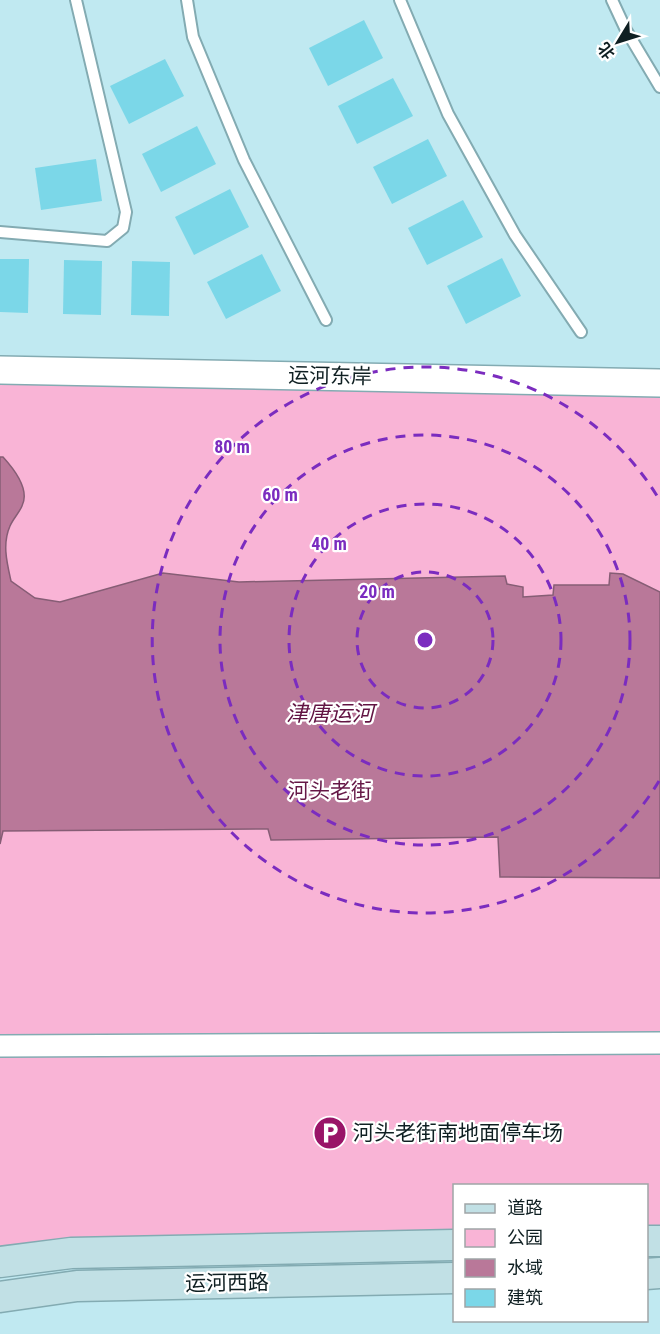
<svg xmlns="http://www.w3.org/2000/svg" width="660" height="1334" font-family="'Roboto Condensed','Noto Sans SC',sans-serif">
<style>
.green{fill:#f9b4d6}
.water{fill:#b97899;stroke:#865d75;stroke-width:1.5}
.building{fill:#7bd7e8}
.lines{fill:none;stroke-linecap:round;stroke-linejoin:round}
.service-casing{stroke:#83abb2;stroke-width:14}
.minor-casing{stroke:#83abb2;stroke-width:24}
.tertiary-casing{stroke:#83abb2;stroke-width:30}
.secondary-casing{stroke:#83abb2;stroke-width:33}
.service{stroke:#fff;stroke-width:10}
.minor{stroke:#fff;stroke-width:21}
.tertiary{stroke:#fff;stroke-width:27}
.secondary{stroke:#c1e0e5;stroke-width:30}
.ring{fill:none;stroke:#7b2cbf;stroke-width:3;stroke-dasharray:10 8}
.labels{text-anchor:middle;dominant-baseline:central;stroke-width:4.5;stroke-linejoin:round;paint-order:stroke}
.street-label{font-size:21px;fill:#0f1f22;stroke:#fff}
.park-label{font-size:21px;fill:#651746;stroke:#fff}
.poi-label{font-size:21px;fill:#0f1f22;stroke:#fff;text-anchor:start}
.water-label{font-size:22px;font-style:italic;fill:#611342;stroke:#fff}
.centre{fill:#7b2cbf;stroke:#fff;stroke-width:3}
.ring-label{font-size:18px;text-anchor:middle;font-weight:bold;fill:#7b2cbf;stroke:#fff;stroke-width:4.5;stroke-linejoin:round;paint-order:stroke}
</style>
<rect width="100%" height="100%" fill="#c0e9f1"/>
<polygon class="green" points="0,379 660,396 660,1229 647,1230 646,1186 454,1186 454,1232 0,1253"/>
<path class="water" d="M0,457H3C14,469 30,490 22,506C19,513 13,519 10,526C2,544 7,563 11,581L35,598L60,602L163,573L239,582L505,576L507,584L523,587V597L553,595L554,585H609L610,573L623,574L660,592V878L500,877L498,837L271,840L268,829L3,831L0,844Z"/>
<g class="building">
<polygon points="364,20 383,58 328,86 309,48"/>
<polygon points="165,59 184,96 129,124 110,86"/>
<polygon points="393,78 413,116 357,144 338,106"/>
<polygon points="197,126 216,164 161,192 142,154"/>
<polygon points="428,139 447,176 392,204 373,167"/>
<polygon points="96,159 102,201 41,210 35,168"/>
<polygon points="230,189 249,227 194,255 175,217"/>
<polygon points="463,200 483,237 427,265 408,228"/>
<polygon points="262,254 281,291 226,319 207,282"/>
<polygon points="502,258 521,296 466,324 447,286"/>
<polygon points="0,259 29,259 28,313 0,312"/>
<polygon points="64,260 102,261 101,315 63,314"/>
<polygon points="132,261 170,262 169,316 131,315"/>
</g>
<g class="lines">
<g class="service-casing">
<g id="service">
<polyline points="187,0 193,37 244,160 326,320"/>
<polyline points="400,0 448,114 515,235 581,332"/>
<polyline points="612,0 626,30 660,87"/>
<polyline points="0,232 107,241 123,228 126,212 76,0"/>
</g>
</g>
<g class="minor-casing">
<polyline id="minor" points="0,1046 660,1043"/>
</g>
<g class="tertiary-casing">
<polyline id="tertiary" points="0,370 660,383"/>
</g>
<g class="secondary-casing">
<g id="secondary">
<polyline points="646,1241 660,1241"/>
<polyline points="0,1262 71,1253 454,1245"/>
<polyline points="646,1274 660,1273"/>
<polyline points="0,1297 77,1286 454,1278"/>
</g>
</g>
<use href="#service" class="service"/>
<use href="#minor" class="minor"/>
<use href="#tertiary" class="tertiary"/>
<use href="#secondary" class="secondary"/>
</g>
<g class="ring">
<circle cx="425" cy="640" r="68"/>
<circle cx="425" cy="640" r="136"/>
<circle cx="425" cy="640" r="205"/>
<path d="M659 781A273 273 0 1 1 659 499"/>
</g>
<defs>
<g id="parking-disc" transform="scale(1.725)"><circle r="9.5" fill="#991468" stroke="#fff"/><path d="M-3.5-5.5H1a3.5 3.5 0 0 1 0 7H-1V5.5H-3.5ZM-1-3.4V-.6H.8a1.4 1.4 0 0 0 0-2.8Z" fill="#fff"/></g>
</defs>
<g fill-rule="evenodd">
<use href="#parking-disc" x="330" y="1133"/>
</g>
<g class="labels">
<g class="street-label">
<text transform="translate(330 376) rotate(1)">运河东岸</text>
<text transform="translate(227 1283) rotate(-1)">运河西路</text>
</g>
<g class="park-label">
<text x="330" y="791">河头老街</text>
</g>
<g class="poi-label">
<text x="353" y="1133">河头老街南地面停车场</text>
</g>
<g class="water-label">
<text x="330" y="713">津唐运河</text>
</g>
</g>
<circle cx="425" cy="640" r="9" class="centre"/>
<g class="ring-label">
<text x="232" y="453">80 m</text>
<text x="280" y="501">60 m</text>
<text x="329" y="550">40 m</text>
<text x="377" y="598">20 m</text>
</g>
<rect x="453" y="1184" width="195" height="138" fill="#ffffff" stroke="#9fa5a7" stroke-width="1.5"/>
<rect x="465" y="1204" width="30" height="9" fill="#c1e0e5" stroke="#9fa5a7" stroke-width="1.5"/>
<text x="507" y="1214" font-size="18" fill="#0f1f22">道路</text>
<rect x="465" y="1229" width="30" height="18" fill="#f9b4d6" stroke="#9fa5a7" stroke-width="1.5"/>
<text x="507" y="1244" font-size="18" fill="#0f1f22">公园</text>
<rect x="465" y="1259" width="30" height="18" fill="#b97899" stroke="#9fa5a7" stroke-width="1.5"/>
<text x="507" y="1274" font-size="18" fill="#0f1f22">水域</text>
<rect x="465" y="1289" width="30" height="18" fill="#7bd7e8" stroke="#9fa5a7" stroke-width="1.5"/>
<text x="507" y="1304" font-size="18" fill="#0f1f22">建筑</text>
<g transform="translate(618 42) rotate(232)" stroke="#ffffff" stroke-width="4.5" paint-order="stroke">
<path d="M0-4.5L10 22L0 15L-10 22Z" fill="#0f1f22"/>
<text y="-9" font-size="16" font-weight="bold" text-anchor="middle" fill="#0f1f22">北</text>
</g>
</svg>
